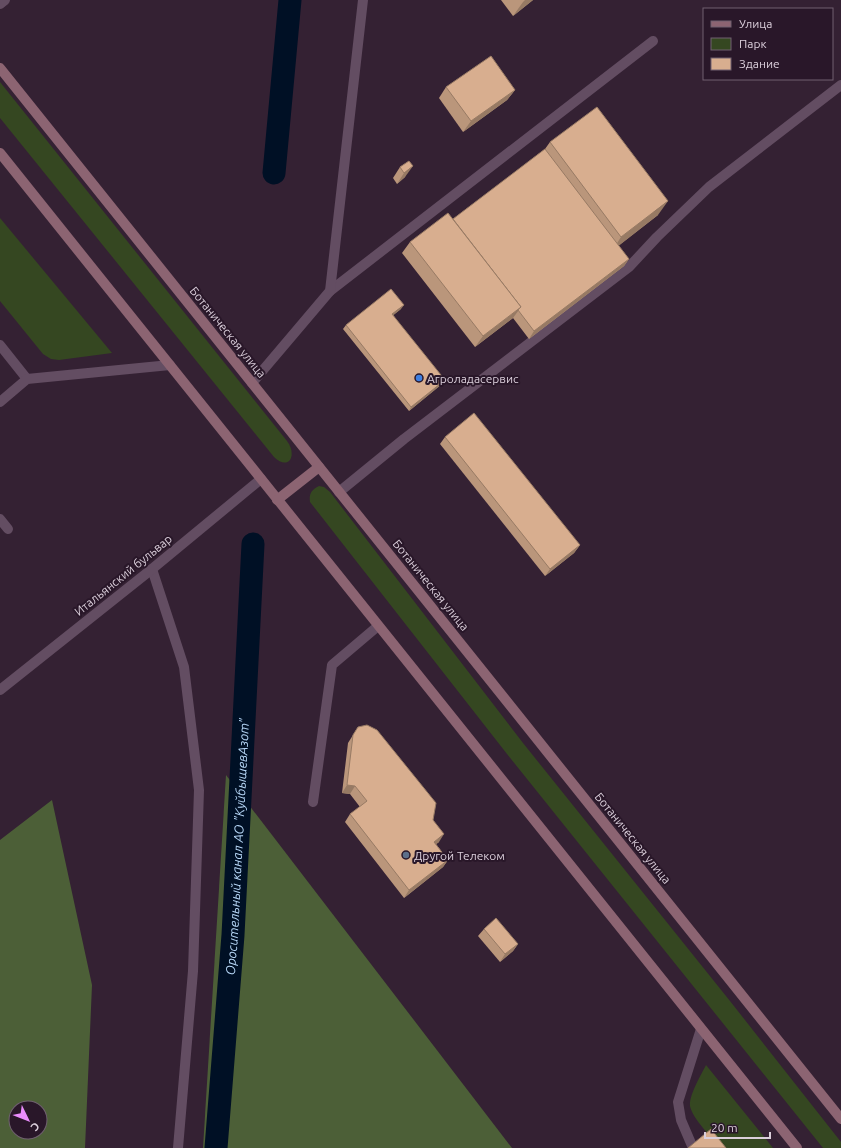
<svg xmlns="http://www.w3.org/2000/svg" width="841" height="1148" font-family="Ubuntu,sans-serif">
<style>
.green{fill:#354721}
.forest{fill:#4c5f37;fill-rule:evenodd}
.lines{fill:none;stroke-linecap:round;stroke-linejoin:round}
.canal{stroke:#001025;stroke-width:23}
.lane{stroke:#634d62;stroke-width:10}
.street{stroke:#634d62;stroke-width:10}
.secondary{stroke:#8c6472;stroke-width:10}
.wall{fill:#ba967b}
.shaded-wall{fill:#977a64}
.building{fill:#d8ae8f;stroke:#977a64}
.shop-dot{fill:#3f7fe0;stroke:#291729;stroke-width:1.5}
.service-dot{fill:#5c6f8a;stroke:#291729;stroke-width:1.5}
.labels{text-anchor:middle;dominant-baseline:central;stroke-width:4;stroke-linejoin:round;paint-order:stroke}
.street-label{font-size:12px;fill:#dbcfdb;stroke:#291729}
.poi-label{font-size:12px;fill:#dbcfdb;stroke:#291729;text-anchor:start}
.water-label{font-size:13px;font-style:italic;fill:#b6d7f7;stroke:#291729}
</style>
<rect width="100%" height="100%" fill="#342133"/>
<g class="green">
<path d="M0,82L287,441C298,456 288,471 274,457L0,118Z"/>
<polygon points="0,218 112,353 59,360 51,359 43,354 0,301"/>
<path d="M319,486L324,487L330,492L523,743L730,1001L841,1142V1148H823L507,754L310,502C309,494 311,490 319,486Z"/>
<path d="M706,1065L773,1148H721C712,1138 692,1118 690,1106C689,1095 701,1075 706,1065Z"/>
</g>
<g class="forest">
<polygon points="226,775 512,1148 203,1148"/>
<path d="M52,800L92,985L85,1148H0V840ZM16,1108H40V1132H16Z"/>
</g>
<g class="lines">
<g class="canal">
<polyline points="274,173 290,0"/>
<path id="s1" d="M216,1148L233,935L253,544"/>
</g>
<g class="lane">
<polyline points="0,4 5,0"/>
<polyline points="330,291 653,41"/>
<polyline points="0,345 27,379"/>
<polyline points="252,383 330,291 363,0"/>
<polyline points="0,402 27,379 170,365"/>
<polyline points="339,492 404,439 629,267 657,237 709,187 841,85"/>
<polyline points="0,519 8,529"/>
<polyline points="313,802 332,665 378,626"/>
<polyline points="693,1148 681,1120 678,1102 701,1029"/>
</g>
<g class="street">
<polyline points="152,569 184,667 199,790 193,971 178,1148"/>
<polyline points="0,690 152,569 261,479"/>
</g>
<g class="secondary">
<polyline points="0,68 841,1119"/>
<polyline points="0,153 797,1148"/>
<polyline points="277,500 319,467"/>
</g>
</g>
<g class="wall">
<polygon points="501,0 533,0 513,16"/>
<polygon points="446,87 515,90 507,100 463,132 439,98"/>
<polygon points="550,142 658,215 618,246 629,259 624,266 529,339 513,318 475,347 402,253 410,242 453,219 545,149"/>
<polygon points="409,161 405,177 397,184 393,178 400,167"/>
<polygon points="401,309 393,315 442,384 409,411 343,329 346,325"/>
<polygon points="445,437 580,545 574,553 545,576 440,444"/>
<polygon points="358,727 433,820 439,842 436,844 448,860 443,867 404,898 345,822 350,814 360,807 350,794 342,793 348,743"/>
<polygon points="484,929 518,944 513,951 500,962 478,936"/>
</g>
<g class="shaded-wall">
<polygon points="525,0 533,0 513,16 523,2"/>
<polygon points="515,90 507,100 463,132 471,121"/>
<polygon points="413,166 405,177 397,184 404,173"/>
<polygon points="668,201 658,215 612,251 621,237"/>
<polygon points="629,259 624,266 529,339 534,331"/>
<polygon points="404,305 401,309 390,318 392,314"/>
<polygon points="521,307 513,318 475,347 483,336"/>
<polygon points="445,380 442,384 409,411 411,407"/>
<polygon points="580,545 574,553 545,576 550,569"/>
<polygon points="347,785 355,786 350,794 342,793"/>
<polygon points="444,834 439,842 429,850 434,842"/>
<polygon points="448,860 443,867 404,898 409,890"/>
<polygon points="518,944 513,951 500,962 505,954"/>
</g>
<g class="building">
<polygon points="491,56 515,90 471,121 446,87"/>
<polygon points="597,107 668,201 621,237 550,142"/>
<polygon points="545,149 629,259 534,331 518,310 521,307 453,219"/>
<polygon points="409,161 413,166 404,173 400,167"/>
<polygon points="448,213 521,307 483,336 410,242"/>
<polygon points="391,289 404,305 392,314 445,380 411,407 346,325"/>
<polygon points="474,413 580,545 550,569 445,437"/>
<polygon points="367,725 377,730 436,803 433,820 444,834 434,842 448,860 409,890 350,814 367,801 355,786 347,785 353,735 358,727"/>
<polygon points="496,918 518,944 505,954 484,929"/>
<polygon points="711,1129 726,1148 688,1148"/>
</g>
<circle class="shop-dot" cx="419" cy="378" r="4"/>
<circle class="service-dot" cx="406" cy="855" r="4"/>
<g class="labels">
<g class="street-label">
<text transform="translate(228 332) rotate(51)">Ботаническая улица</text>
<text transform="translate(123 575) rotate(-39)">Итальянский бульвар</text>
<text transform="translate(431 585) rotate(51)">Ботаническая улица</text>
<text transform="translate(633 838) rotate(51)">Ботаническая улица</text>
</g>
<g class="poi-label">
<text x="427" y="378">Агроладасервис</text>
<text x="414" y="855">Другой Телеком</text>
</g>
<g class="water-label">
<text stroke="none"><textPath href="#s1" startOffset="302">Оросительный канал АО "КуйбышевАзот"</textPath></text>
</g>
</g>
<rect x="703" y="8" width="130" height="72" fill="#291729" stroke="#706170"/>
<rect x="711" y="21" width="20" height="6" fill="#8c6472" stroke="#706170"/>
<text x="739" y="28" font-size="12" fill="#dbcfdb">Улица</text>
<rect x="711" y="38" width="20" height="12" fill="#354721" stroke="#706170"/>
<text x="739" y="48" font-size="12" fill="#dbcfdb">Парк</text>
<rect x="711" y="58" width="20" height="12" fill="#d8ae8f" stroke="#706170"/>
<text x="739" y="68" font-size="12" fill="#dbcfdb">Здание</text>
<g transform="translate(28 1120) rotate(133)"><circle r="19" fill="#291729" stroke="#706170"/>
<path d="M0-3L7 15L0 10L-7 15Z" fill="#ea8dfc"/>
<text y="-6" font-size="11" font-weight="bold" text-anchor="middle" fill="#dbcfdb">С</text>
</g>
<path d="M705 1132v6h65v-6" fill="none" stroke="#dbcfdb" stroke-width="2"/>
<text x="711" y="1132" font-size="12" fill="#dbcfdb" stroke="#291729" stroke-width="3" paint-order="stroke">20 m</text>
</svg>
